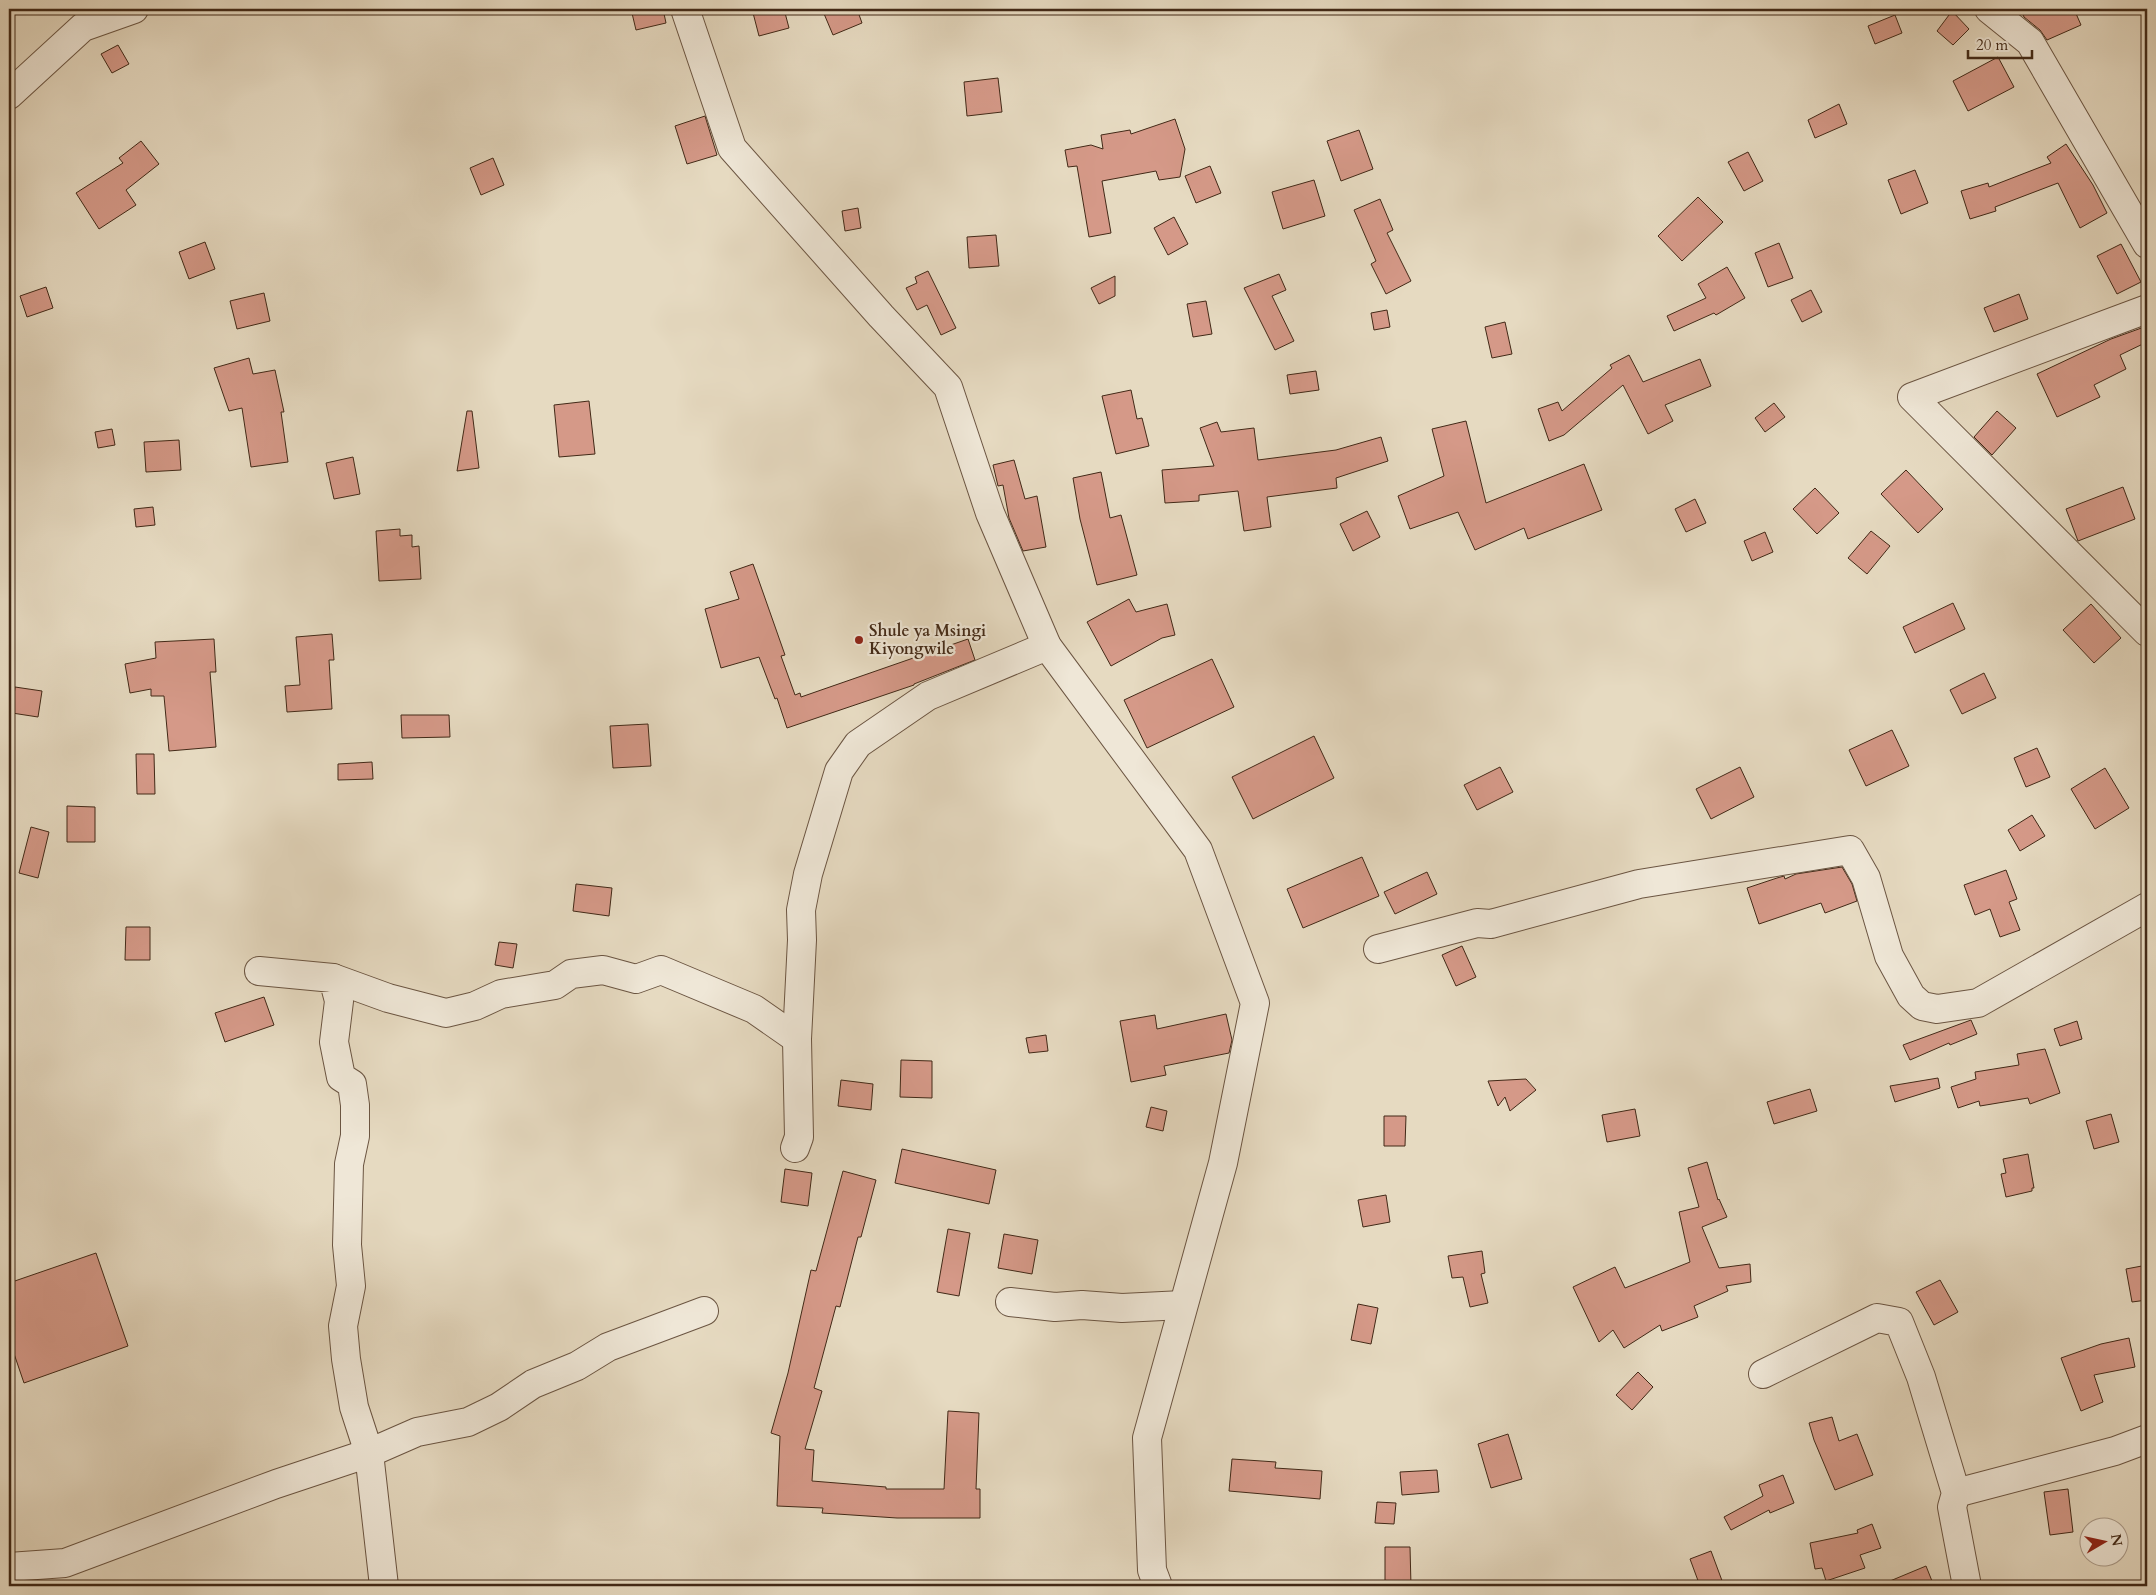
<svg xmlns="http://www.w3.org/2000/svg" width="2156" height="1595" font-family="Cardo,serif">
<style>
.building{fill:#d59988;stroke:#422917}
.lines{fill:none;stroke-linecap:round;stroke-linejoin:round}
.minor-casing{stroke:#6b5542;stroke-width:30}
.minor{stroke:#efe7d7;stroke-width:28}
.poi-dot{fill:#8f2418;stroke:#efe7d7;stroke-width:2}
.labels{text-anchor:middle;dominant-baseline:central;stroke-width:4.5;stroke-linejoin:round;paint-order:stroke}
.poi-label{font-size:16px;font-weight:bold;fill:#422917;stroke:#efe7d7;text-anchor:start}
</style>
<rect width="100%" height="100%" fill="#e6dac1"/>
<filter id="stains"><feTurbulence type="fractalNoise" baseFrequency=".004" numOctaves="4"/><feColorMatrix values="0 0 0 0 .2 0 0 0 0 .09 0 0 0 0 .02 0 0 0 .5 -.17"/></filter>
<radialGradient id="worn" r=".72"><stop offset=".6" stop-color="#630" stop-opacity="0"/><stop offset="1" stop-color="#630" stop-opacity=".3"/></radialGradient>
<g class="building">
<polygon points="631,9 663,9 666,23 636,30"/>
<polygon points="752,9 784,9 789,28 759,36"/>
<polygon points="822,9 857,9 862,23 833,35"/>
<polygon points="2020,9 2074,9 2081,25 2047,40 2040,30 2024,17"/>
<polygon points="1952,11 1969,29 1953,45 1937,31"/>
<polygon points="1895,15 1902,33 1875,44 1868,26"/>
<polygon points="118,45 129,64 112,73 101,54"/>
<polygon points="1998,57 2014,87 1968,111 1953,81"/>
<polygon points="998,78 1002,112 967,116 964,82"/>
<polygon points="1839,104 1847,124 1815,138 1808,120"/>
<polygon points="705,116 717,155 687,164 675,126"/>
<polygon points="1175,119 1185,149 1180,177 1159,180 1156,171 1102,181 1111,233 1089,237 1077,166 1068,167 1065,150 1091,145 1103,149 1101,135 1130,130 1131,134"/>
<polygon points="1359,130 1373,169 1341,181 1327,141"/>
<polygon points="141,141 159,164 126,190 136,205 99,229 76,193 123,163 119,158"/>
<polygon points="2066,144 2093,185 2107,213 2080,228 2058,183 1995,207 1996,211 1970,219 1961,191 1988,183 1989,187 2051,163 2047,157"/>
<polygon points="1748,152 1763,181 1744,191 1728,162"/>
<polygon points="493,158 504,185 481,195 470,168"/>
<polygon points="1210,166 1221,193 1196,203 1185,176"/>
<polygon points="1915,170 1928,203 1901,214 1888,180"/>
<polygon points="1314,180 1325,216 1283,229 1272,192"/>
<polygon points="1698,197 1723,222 1682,261 1658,236"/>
<polygon points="1380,199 1393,230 1387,233 1411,281 1386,294 1371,264 1376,261 1354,210"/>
<polygon points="858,208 861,228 845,231 842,211"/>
<polygon points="1174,217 1188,244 1168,255 1154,228"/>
<polygon points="996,235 999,266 969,268 967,237"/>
<polygon points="205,242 215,269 189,279 179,252"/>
<polygon points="1779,243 1793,278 1768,287 1755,253"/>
<polygon points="2121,244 2141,282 2117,294 2097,256"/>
<polygon points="1727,267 1745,298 1716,315 1714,313 1674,331 1667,316 1706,298 1698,284"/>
<polygon points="928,271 956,328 941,335 927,305 917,310 906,288 917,283 915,277"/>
<polygon points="1279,274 1286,290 1272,296 1294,341 1275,350 1244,288"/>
<polygon points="1115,276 1115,296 1099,304 1091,288"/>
<polygon points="46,287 53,308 27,317 20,296"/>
<polygon points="1811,290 1822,312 1802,322 1791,300"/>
<polygon points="264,293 270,321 237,329 230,301"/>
<polygon points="2019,294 2028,319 1994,332 1984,308"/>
<polygon points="1206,301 1212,334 1193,337 1187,304"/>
<polygon points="1387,310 1390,327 1374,330 1371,313"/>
<polygon points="1505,322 1512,354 1492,358 1485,327"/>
<polygon points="2147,326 2147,342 2120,355 2126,369 2094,385 2100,397 2057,417 2037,374 2111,339"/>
<polygon points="1629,355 1643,382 1700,359 1711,386 1665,405 1673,421 1648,434 1623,385 1564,435 1549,441 1538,409 1558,402 1562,411 1612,368 1610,365"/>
<polygon points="249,358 253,374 275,370 284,412 281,412 288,462 251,467 242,408 229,411 214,368"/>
<polygon points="1316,371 1319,390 1290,394 1287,375"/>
<polygon points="1131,390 1137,419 1142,418 1149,446 1116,454 1102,396"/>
<polygon points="589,401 595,454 559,457 554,405"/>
<polygon points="1774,403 1785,417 1765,432 1755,418"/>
<polygon points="467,411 472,411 479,468 457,471"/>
<polygon points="1997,411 2016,428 1992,455 1974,437"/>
<polygon points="1466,421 1486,503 1584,464 1602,510 1528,539 1524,528 1475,550 1458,512 1410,529 1398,496 1444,476 1432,429"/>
<polygon points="1217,422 1221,432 1254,428 1258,460 1336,450 1381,437 1388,461 1336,478 1337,488 1267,497 1271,527 1244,531 1238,491 1199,495 1199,501 1165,503 1162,470 1214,466 1200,428"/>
<polygon points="112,429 115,445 98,448 95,432"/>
<polygon points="179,440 181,470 146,472 144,442"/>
<polygon points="353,457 360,494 334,499 326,463"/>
<polygon points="1014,460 1025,499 1037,496 1046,547 1023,551 1009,518 1003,485 998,486 993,465"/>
<polygon points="1906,470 1943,509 1918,533 1881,494"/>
<polygon points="1101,472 1110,518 1121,515 1137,575 1097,585 1080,519 1073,478"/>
<polygon points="2123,487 2135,519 2078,541 2066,509"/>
<polygon points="1815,488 1839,513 1817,534 1793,509"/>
<polygon points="1695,499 1706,523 1686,532 1675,509"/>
<polygon points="153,507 155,525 136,527 134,509"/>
<polygon points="1367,511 1380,537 1353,551 1340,524"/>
<polygon points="400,529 400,536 412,535 412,547 419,546 421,579 379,581 376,531"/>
<polygon points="1871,531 1890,546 1867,574 1848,558"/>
<polygon points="1765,532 1773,552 1752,561 1744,541"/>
<polygon points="753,564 785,655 781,656 795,695 800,693 801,697 968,639 975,660 914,684 914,685 787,728 777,698 775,699 759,657 721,668 705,609 739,599 730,572"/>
<polygon points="1129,599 1136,612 1167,604 1175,635 1162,638 1111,666 1087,622"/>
<polygon points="1953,603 1965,629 1915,653 1903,627"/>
<polygon points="2091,604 2121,638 2094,663 2063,630"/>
<polygon points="332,634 334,660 329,660 332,709 287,712 285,686 300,685 296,637"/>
<polygon points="214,639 216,672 210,672 216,747 169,751 164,696 151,696 151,689 130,693 125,664 156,658 155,642"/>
<polygon points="1212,659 1234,707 1147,748 1124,700"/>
<polygon points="1984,673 1996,698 1962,714 1950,690"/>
<polygon points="15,687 42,691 38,717 12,713"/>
<polygon points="401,715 449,715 450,737 402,738"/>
<polygon points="648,724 651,766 613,768 610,726"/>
<polygon points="1892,730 1909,766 1866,786 1849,750"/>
<polygon points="1314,736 1334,778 1253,819 1232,777"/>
<polygon points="2037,748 2050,777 2026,787 2014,758"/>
<polygon points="136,754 154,754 155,794 137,794"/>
<polygon points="372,762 373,779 338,780 338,764"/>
<polygon points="1500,767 1513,792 1477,810 1464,785"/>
<polygon points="1740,767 1754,797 1711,819 1696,789"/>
<polygon points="2105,768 2129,808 2095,829 2071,789"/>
<polygon points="67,806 95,807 95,842 67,842"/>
<polygon points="2032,815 2045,836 2020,851 2008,830"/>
<polygon points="31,827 49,832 38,878 19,873"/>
<polygon points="1362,857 1379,896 1303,928 1287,889"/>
<polygon points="1842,867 1852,884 1857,901 1825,913 1821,903 1759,924 1747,888 1777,878 1784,876 1785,879 1796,874"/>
<polygon points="2006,870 2017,899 2009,902 2020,930 2000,937 1990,909 1975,915 1964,885"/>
<polygon points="1427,872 1437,894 1395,914 1384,892"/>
<polygon points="576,884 612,888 609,916 573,911"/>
<polygon points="126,927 150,927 150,960 125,960"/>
<polygon points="499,942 517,944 513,968 495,965"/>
<polygon points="1462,946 1476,977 1456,986 1442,955"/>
<polygon points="264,997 274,1025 225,1042 215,1013"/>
<polygon points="1226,1014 1232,1040 1229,1053 1164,1066 1166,1075 1131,1082 1120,1021 1155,1015 1157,1029"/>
<polygon points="1971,1020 1977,1034 1950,1045 1949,1043 1910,1060 1903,1045"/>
<polygon points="2077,1021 2082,1039 2060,1046 2054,1029"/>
<polygon points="1046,1035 1048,1051 1029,1053 1026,1038"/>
<polygon points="2045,1049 2060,1093 2030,1104 2028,1098 1980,1106 1979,1101 1958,1108 1951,1087 1976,1079 1975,1072 2019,1065 2017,1054"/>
<polygon points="901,1060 932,1061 932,1098 900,1097"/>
<polygon points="1938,1078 1940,1088 1895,1102 1890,1086"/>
<polygon points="1526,1079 1536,1090 1510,1111 1505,1097 1498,1106 1488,1081"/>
<polygon points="841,1080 873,1084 871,1110 838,1106"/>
<polygon points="1810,1089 1817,1111 1774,1124 1767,1102"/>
<polygon points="1151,1107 1167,1111 1163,1131 1146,1127"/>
<polygon points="1635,1109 1640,1136 1607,1142 1602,1115"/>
<polygon points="2111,1114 2119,1142 2094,1149 2086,1121"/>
<polygon points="1384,1116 1406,1116 1405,1146 1384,1146"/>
<polygon points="902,1149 996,1170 989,1204 895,1183"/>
<polygon points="2028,1154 2034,1188 2032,1188 2032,1191 2006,1197 2001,1174 2006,1173 2003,1159"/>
<polygon points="1707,1162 1718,1200 1719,1199 1727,1217 1702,1227 1719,1268 1750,1264 1751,1282 1726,1286 1728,1291 1694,1306 1698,1317 1662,1331 1660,1325 1624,1348 1613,1330 1599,1342 1573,1287 1615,1267 1625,1288 1690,1262 1679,1212 1699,1207 1688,1168"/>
<polygon points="785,1169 812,1173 808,1206 781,1202"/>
<polygon points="843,1171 876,1180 861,1237 858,1237 840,1307 836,1306 814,1388 822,1391 805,1449 814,1450 812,1481 886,1487 886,1489 944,1489 948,1411 979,1413 976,1489 980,1489 980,1518 897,1518 822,1513 823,1508 777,1506 780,1436 771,1433 788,1373 811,1270 816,1271"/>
<polygon points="1386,1195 1390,1222 1363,1227 1358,1200"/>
<polygon points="948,1229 970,1233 959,1296 937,1292"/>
<polygon points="1004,1234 1038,1240 1032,1274 998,1268"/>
<polygon points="1482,1251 1485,1273 1481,1274 1488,1303 1470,1307 1463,1277 1452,1278 1448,1256"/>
<polygon points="96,1253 128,1346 24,1383 9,1339 9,1283"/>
<polygon points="2147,1265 2147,1300 2132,1302 2126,1269"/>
<polygon points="1940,1280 1958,1312 1934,1325 1916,1292"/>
<polygon points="1358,1304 1378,1308 1371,1344 1351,1340"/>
<polygon points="2129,1338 2135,1367 2094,1375 2103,1402 2081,1411 2061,1358 2101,1344"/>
<polygon points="1638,1372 1653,1387 1632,1410 1616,1395"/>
<polygon points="1832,1417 1839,1441 1857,1434 1873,1475 1835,1490 1814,1440 1809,1423"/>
<polygon points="1508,1434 1522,1479 1491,1488 1478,1444"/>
<polygon points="1232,1459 1276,1462 1275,1468 1322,1471 1320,1499 1229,1491"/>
<polygon points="1437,1470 1439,1492 1402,1495 1400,1472"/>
<polygon points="1783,1475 1794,1503 1770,1513 1769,1510 1731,1530 1724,1517 1763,1496 1759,1485"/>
<polygon points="2068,1489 2073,1532 2050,1535 2044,1492"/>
<polygon points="1377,1502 1396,1503 1394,1524 1375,1523"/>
<polygon points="1872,1524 1881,1548 1860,1555 1865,1568 1826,1581 1822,1568 1815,1569 1810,1543 1858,1533 1857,1530"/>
<polygon points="1385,1547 1410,1547 1411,1586 1385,1586"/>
<polygon points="1711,1551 1724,1586 1700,1586 1690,1559"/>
<polygon points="1926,1566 1934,1586 1878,1586"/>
</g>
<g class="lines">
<g class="minor-casing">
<g id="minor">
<polyline points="685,9 732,148 881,316 948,387 990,513 1047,646 1198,850 1255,1003 1223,1163 1147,1438 1152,1570 1158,1586"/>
<polyline points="1989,9 2030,42 2147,244"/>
<polyline points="9,95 83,27 134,9"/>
<polyline points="2147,309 1912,397 2147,632"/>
<polyline points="1378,949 1477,923 1491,924 1639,884 1850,850 1866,878 1889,956 1911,996 1922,1006 1937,1009 1978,1003 2147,907"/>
<polyline points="259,971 333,978 339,1001 334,1042 341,1077 352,1084 355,1105 355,1136 349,1164 347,1245 351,1286 343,1326 346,1359 354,1407 369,1453 417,1432 468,1422 499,1407 533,1384 577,1366 608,1347 704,1311"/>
<polyline points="333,978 388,998 446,1013 475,1006 501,994 555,985 571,974 603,970 636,979 661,970 754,1009 797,1039"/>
<polyline points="795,1148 799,1137 797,1039 802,940 801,910 808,874 839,771 858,744 928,696 1047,646"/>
<polyline points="1010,1302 1055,1307 1082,1305 1122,1308 1183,1305"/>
<polyline points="1763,1374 1877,1318 1899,1322 1921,1377 1956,1493 1952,1507 1967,1586"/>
<polyline points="1956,1493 2115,1451 2147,1439"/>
<polyline points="9,1567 65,1563 276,1484 369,1453 384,1586"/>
</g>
</g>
<use href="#minor" class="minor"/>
</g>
<circle class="poi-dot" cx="859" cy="640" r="5"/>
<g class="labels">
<g class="poi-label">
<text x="869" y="631">Shule ya Msingi<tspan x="869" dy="18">Kiyongwile</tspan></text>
</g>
</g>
<rect width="2156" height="1595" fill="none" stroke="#e6dac1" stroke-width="30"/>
<rect x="10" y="10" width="2136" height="1575" fill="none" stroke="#422917" stroke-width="2.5"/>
<rect x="15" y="15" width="2126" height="1565" fill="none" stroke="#422917"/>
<g transform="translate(2104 1542) rotate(81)"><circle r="24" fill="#efe7d7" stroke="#aa9b8a"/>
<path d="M0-4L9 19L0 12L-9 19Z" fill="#8f2418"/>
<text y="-8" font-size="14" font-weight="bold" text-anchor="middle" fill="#422917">N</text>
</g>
<path d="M1968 50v8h64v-8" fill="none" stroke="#422917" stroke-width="2.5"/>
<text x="1976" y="50" font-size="15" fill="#422917" stroke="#efe7d7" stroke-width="4" paint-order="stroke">20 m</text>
<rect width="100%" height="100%" filter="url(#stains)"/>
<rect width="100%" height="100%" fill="url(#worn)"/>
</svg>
